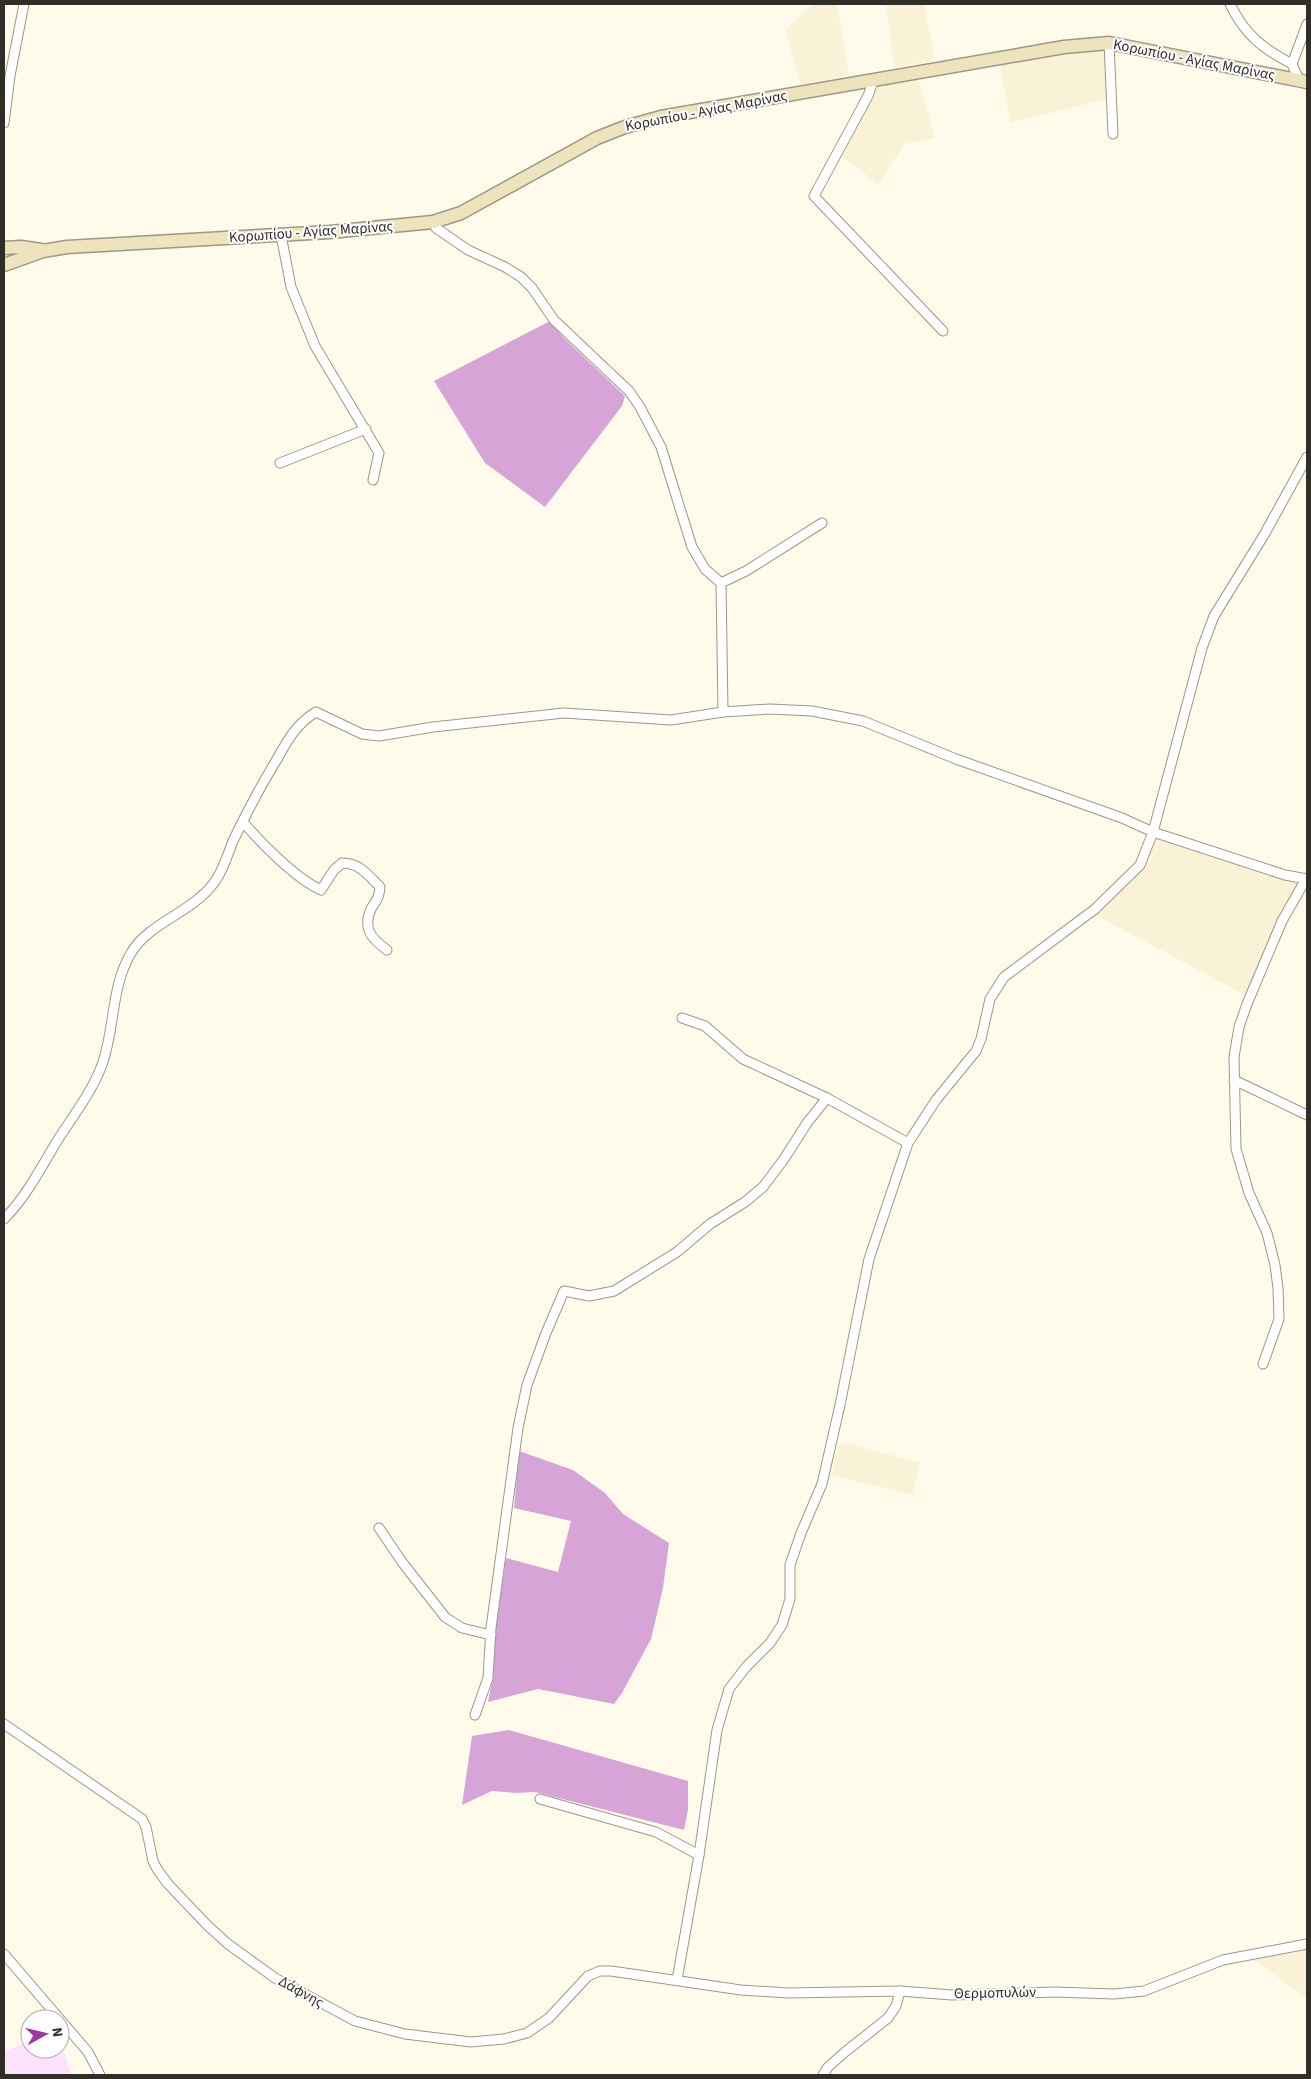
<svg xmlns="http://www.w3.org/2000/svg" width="1311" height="2079" font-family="'Source Sans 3',sans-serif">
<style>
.built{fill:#f9f2d7}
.green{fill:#fde1fd}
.forest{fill:#d7a4d8}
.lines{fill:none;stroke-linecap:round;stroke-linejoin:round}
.minor-casing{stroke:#9c9886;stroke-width:11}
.secondary-casing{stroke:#9c9886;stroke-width:15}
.minor{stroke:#fff;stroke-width:9}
.secondary{stroke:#ede4be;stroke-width:12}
.labels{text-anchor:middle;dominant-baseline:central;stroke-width:4;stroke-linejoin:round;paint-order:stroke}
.street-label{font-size:15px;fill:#302e27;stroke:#fff}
</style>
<rect width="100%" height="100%" fill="#fffbeb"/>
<g class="built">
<polygon points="814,4 837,4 849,76 801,84 785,30"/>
<polygon points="886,4 924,4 935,61 894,67"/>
<polygon points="1089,51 1107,51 1112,98 1010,123 1000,65"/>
<polygon points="918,79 935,138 904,144 878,184 842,156 878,85"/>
<polygon points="1155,838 1193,851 1279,876 1300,880 1247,996 1093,914 1146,865"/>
<polygon points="848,1443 920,1463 913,1495 831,1475 839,1445"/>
<polygon points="1307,1947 1307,1998 1252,1959"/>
</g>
<polygon class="green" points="30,2040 30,2049 60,2049 60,2040 71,2075 4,2075 4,2052"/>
<g class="forest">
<polygon points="550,321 562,336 625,396 622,406 545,507 485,463 434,381"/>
<polygon points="519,1451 573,1470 605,1493 623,1514 669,1543 663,1588 651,1639 622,1693 614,1704 538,1689 488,1702 493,1677 495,1634 506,1558 558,1572 571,1521 514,1508"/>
<polygon points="509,1730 688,1781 688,1810 684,1830 535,1792 516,1793 492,1791 462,1805 472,1736"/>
</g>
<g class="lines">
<g class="minor-casing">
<g id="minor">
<path d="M1230,4C1245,35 1262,48 1292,64L1300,82"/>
<polyline points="1109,43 1113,134"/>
<polyline points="1292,64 1307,24"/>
<polyline points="874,79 868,96 814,196 943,331"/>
<polyline points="4,123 10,76 24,4"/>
<polyline points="433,222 436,228 468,250 505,267 521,277 532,288 554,320 629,391 640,407 661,447 692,547 705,569 721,583 723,712"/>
<polyline points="281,235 291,287 315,346 379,453 373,480"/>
<polyline points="280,463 366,429"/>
<polyline points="721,583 746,571 822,523"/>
<path d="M243,822C261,843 295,878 321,890L334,870L342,863C360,863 368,875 380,887C379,899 376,900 371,909C362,929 372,939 387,950"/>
<polyline points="682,1018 705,1026 743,1059 827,1098 908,1143"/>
<polyline points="1234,1080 1307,1115"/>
<path d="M4,1219C26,1197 41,1168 57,1141C73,1116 93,1091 103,1062C115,1026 111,987 131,953C150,920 201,911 220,873C225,863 229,852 233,841C246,814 260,787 276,761C287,741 296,724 316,712L362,734L379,736L433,727L564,713L671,720L723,712L770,709L812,711L863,721L956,759L1122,818L1153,832L1285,875L1307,879"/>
<polyline points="1263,1364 1279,1319 1278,1288 1275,1265 1267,1233 1249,1193 1236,1149 1234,1057 1239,1027 1247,1004 1282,921 1306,879"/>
<polyline points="379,1528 402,1562 445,1617 462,1628 491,1635"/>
<polyline points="475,1715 488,1678 491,1628 518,1428 527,1385 546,1333 564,1291 589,1296 614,1291 677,1252 710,1224 745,1202 763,1187 784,1159 807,1123 827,1098"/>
<polyline points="4,1724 142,1819 146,1827 153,1861 157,1869 168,1884 208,1926 228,1944 275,1978 355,2021 405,2034 471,2042 504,2039 527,2033 549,2018 588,1976 600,1971 611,1971 741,1990 788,1993 900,1991 952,1995 1055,1992 1114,1994 1144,1991 1223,1960 1307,1944"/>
<polyline points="540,1799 656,1832 699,1855"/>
<polyline points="4,1954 88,2052 100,2075"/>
<polyline points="677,1980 699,1855 717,1730 729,1689 746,1667 770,1643 782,1625 790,1599 790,1565 801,1533 822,1484 840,1405 869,1259 908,1143 936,1100 976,1051 981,1039 990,999 1004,977 1095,909 1140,865 1153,832 1202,648 1214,616 1264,535 1307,457"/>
<polyline points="823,2075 828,2067 845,2052 888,2018 896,2006 900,1991"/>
</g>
</g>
<g class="secondary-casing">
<g id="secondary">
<polyline points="4,248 21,247 41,250"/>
<polyline points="4,265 43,251 67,247 330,232 433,222 461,213 597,138 625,127 661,117 1064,47 1109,43 1307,82"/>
</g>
</g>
<use href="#minor" class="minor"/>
<use href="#secondary" class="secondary"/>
</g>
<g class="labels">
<g class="street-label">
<text transform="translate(1194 60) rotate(11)">Κορωπίου - Αγίας Μαρίνας</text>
<text transform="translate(706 111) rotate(-11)">Κορωπίου - Αγίας Μαρίνας</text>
<text transform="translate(311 232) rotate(-4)">Κορωπίου - Αγίας Μαρίνας</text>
<text transform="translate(301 1992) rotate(29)">Δάφνης</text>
<text transform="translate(995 1993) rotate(-1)">Θερμοπυλών</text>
</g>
</g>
<rect width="1311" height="2079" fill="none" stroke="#302e27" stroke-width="10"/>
<g transform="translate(45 2034) rotate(82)"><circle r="24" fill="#ffffff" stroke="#acaba9"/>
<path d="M0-4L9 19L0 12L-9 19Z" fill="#9c39a0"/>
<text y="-8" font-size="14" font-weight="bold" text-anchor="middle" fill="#302e27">N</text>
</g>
</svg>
